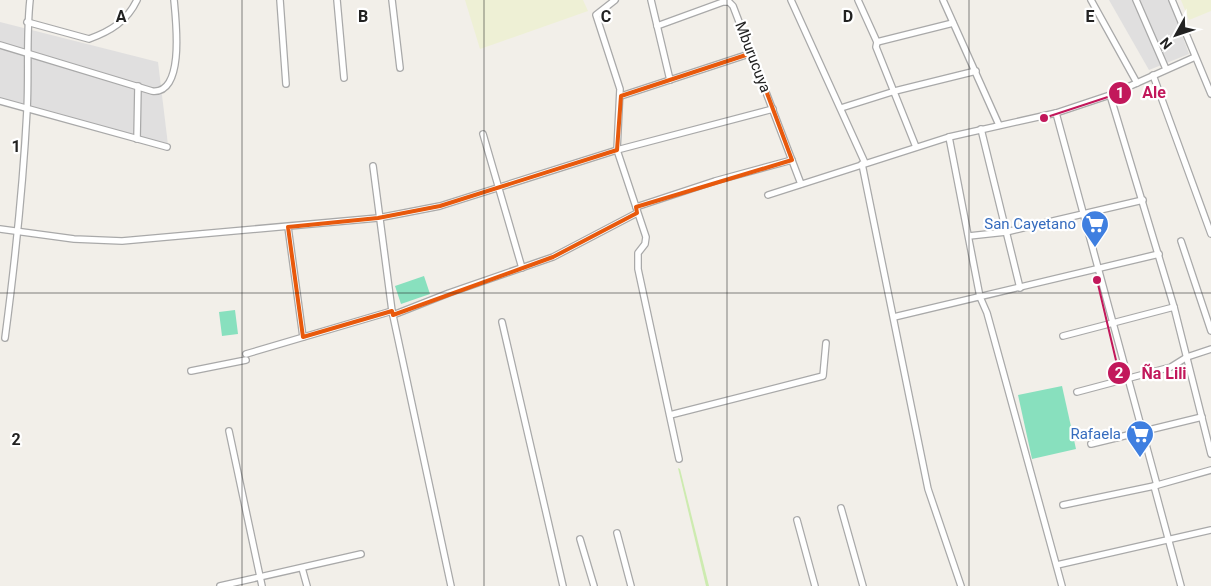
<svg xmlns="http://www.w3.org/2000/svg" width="1211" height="586" font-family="Roboto,sans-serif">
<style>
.residential{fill:#e0dfdf}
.farmland{fill:#eef0d5}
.grass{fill:#cdebb0}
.pitch{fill:#88e0be}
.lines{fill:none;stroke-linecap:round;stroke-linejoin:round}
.minor-casing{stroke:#a9a9a9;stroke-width:8}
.minor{stroke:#fff;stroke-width:5.5}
.marked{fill:none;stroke:#e8590c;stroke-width:4;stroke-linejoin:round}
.grid{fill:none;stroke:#222;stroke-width:1;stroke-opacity:0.55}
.labels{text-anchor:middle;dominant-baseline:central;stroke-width:4.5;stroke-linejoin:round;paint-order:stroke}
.street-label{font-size:15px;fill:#222;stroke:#fff}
.shop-label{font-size:15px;fill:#366cbe;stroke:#fff;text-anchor:end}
.grid-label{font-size:16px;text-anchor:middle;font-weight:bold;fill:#222;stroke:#fff;stroke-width:4.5;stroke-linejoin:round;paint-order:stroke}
.leader{fill:none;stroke:#c2185b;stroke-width:2}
.callout-dot{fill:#c2185b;stroke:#fff;stroke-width:2}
.mark-label{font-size:15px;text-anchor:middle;font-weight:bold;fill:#fff}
.callout-label{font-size:16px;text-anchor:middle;font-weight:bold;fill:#c2185b;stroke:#fff;stroke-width:4.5;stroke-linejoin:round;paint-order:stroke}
</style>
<rect width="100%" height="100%" fill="#f2efe9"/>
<g class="residential">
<polygon points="1109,0 1169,0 1189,54 1149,70"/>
<polygon points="0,22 158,62 168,145 0,99"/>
</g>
<g class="farmland">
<polygon points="465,0 583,0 588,11 480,49"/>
<polygon points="1181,0 1211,0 1211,11 1189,20"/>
</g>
<polygon class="grass" points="678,468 680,469 709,586 706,586"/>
<g class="pitch">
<polygon points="424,276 430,294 401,304 395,286"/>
<polygon points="235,310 238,334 222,336 219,312"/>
<polygon points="1062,386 1076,449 1032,459 1018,395"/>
</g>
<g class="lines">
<g class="minor-casing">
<g id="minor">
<polyline points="280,0 286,84"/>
<polyline points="337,0 344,78"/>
<polyline points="392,0 400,68"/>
<polyline points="615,0 596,15 620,89 617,150 646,237 645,244 638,253 638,269 679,459"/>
<polyline points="651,0 670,80"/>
<polyline points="791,0 865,163"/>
<polyline points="858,0 877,42 876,47 916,147"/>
<polyline points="943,0 999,125"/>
<polyline points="1091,0 1137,83"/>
<polyline points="1136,0 1166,69"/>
<polyline points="1172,0 1211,94"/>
<path d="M27,22L89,39C111,31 127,21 137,0"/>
<polyline points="657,26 723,2 729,2 733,6 801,184"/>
<polyline points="877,42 953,23"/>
<path d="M0,45L152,91C185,95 176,21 174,0"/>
<polyline points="1153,75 1211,234"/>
<polyline points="1110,95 1174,307 1211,454"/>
<polyline points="621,96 752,53"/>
<polyline points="0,101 167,147"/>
<polyline points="841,108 895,91 976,71"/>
<polyline points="1056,113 1157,485"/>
<polyline points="981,129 1020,288"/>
<polyline points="483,134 522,268"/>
<polyline points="949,137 980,297 987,313 1062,586"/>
<polyline points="137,139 138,86"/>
<polyline points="862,164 928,489 961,586"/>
<polyline points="373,166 392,311 451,586"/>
<polyline points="768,195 949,137 1056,113 1110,95 1195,57"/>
<polyline points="636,207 715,181 792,160"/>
<polyline points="288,227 303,337"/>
<polyline points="0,229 74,239 122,241 378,218 440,206 617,150 773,109"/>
<polyline points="969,236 1006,232 1143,200"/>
<polyline points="1181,241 1211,331"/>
<polyline points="393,315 449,293 553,257 637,213"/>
<polyline points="894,317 1159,254"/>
<polyline points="502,322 563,586"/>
<polyline points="1063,336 1174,307"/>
<path d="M5,338C15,262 23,187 27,110C29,73 26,37 30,0"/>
<polyline points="246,354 392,311"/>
<polyline points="191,371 246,360"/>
<polyline points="1077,392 1171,367 1187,357 1211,349"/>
<polyline points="670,415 823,376 826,343"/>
<polyline points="229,431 262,586"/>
<polyline points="1091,444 1202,417"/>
<polyline points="1154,486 1181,586"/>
<polyline points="1063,505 1154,486 1211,470"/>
<polyline points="841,508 863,586"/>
<polyline points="797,520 815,586"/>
<polyline points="617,533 631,586"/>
<polyline points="580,539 594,586"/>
<polyline points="1057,565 1211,530"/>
<polyline points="302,568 307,586"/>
<polyline points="220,586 361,554"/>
</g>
</g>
<use href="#minor" class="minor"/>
</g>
<path class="marked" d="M752,53L792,160L636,207L637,213L553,257L393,315L392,311L303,337L288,227L378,218L440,206L617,150L621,96Z"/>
<path class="grid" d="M242,0V586M484,0V586M727,0V586M969,0V586M0,293H1211"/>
<defs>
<g id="supermarket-pin" transform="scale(1.4375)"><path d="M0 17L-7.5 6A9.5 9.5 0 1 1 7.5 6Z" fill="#3f7fe0" stroke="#fff"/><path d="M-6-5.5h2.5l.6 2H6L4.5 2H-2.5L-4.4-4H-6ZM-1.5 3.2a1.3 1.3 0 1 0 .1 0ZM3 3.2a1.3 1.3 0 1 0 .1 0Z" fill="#fff"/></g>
</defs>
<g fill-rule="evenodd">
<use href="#supermarket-pin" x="1095" y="224"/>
<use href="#supermarket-pin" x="1140" y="434"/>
</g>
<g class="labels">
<g class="street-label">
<text transform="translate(753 57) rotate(69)">Mburucuya</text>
</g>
<g class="shop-label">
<text x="1076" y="224">San Cayetano</text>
<text x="1121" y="434">Rafaela</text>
</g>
</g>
<g class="grid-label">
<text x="121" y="22">A</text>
<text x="363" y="22">B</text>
<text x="606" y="22">C</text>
<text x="848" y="22">D</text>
<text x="1090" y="22">E</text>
<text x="16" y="152">1</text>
<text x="16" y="445">2</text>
</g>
<path class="leader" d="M1044 118L1120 93M1097 280L1119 373"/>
<g class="callout-dot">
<circle cx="1044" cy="118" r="5"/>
<circle cx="1097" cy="280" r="5"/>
<circle cx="1120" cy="93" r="12"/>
<circle cx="1119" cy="373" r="12"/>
</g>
<g class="mark-label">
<text x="1120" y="98">1</text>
<text x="1119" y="378">2</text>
</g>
<g class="callout-label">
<text x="1154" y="98">Ale</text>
<text x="1164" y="379">Ña Lili</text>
</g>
<g transform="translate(1176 35) rotate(230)" stroke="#ffffff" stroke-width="4" paint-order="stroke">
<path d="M0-4L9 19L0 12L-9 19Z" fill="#222222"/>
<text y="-8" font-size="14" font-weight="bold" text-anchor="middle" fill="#222222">N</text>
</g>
</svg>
